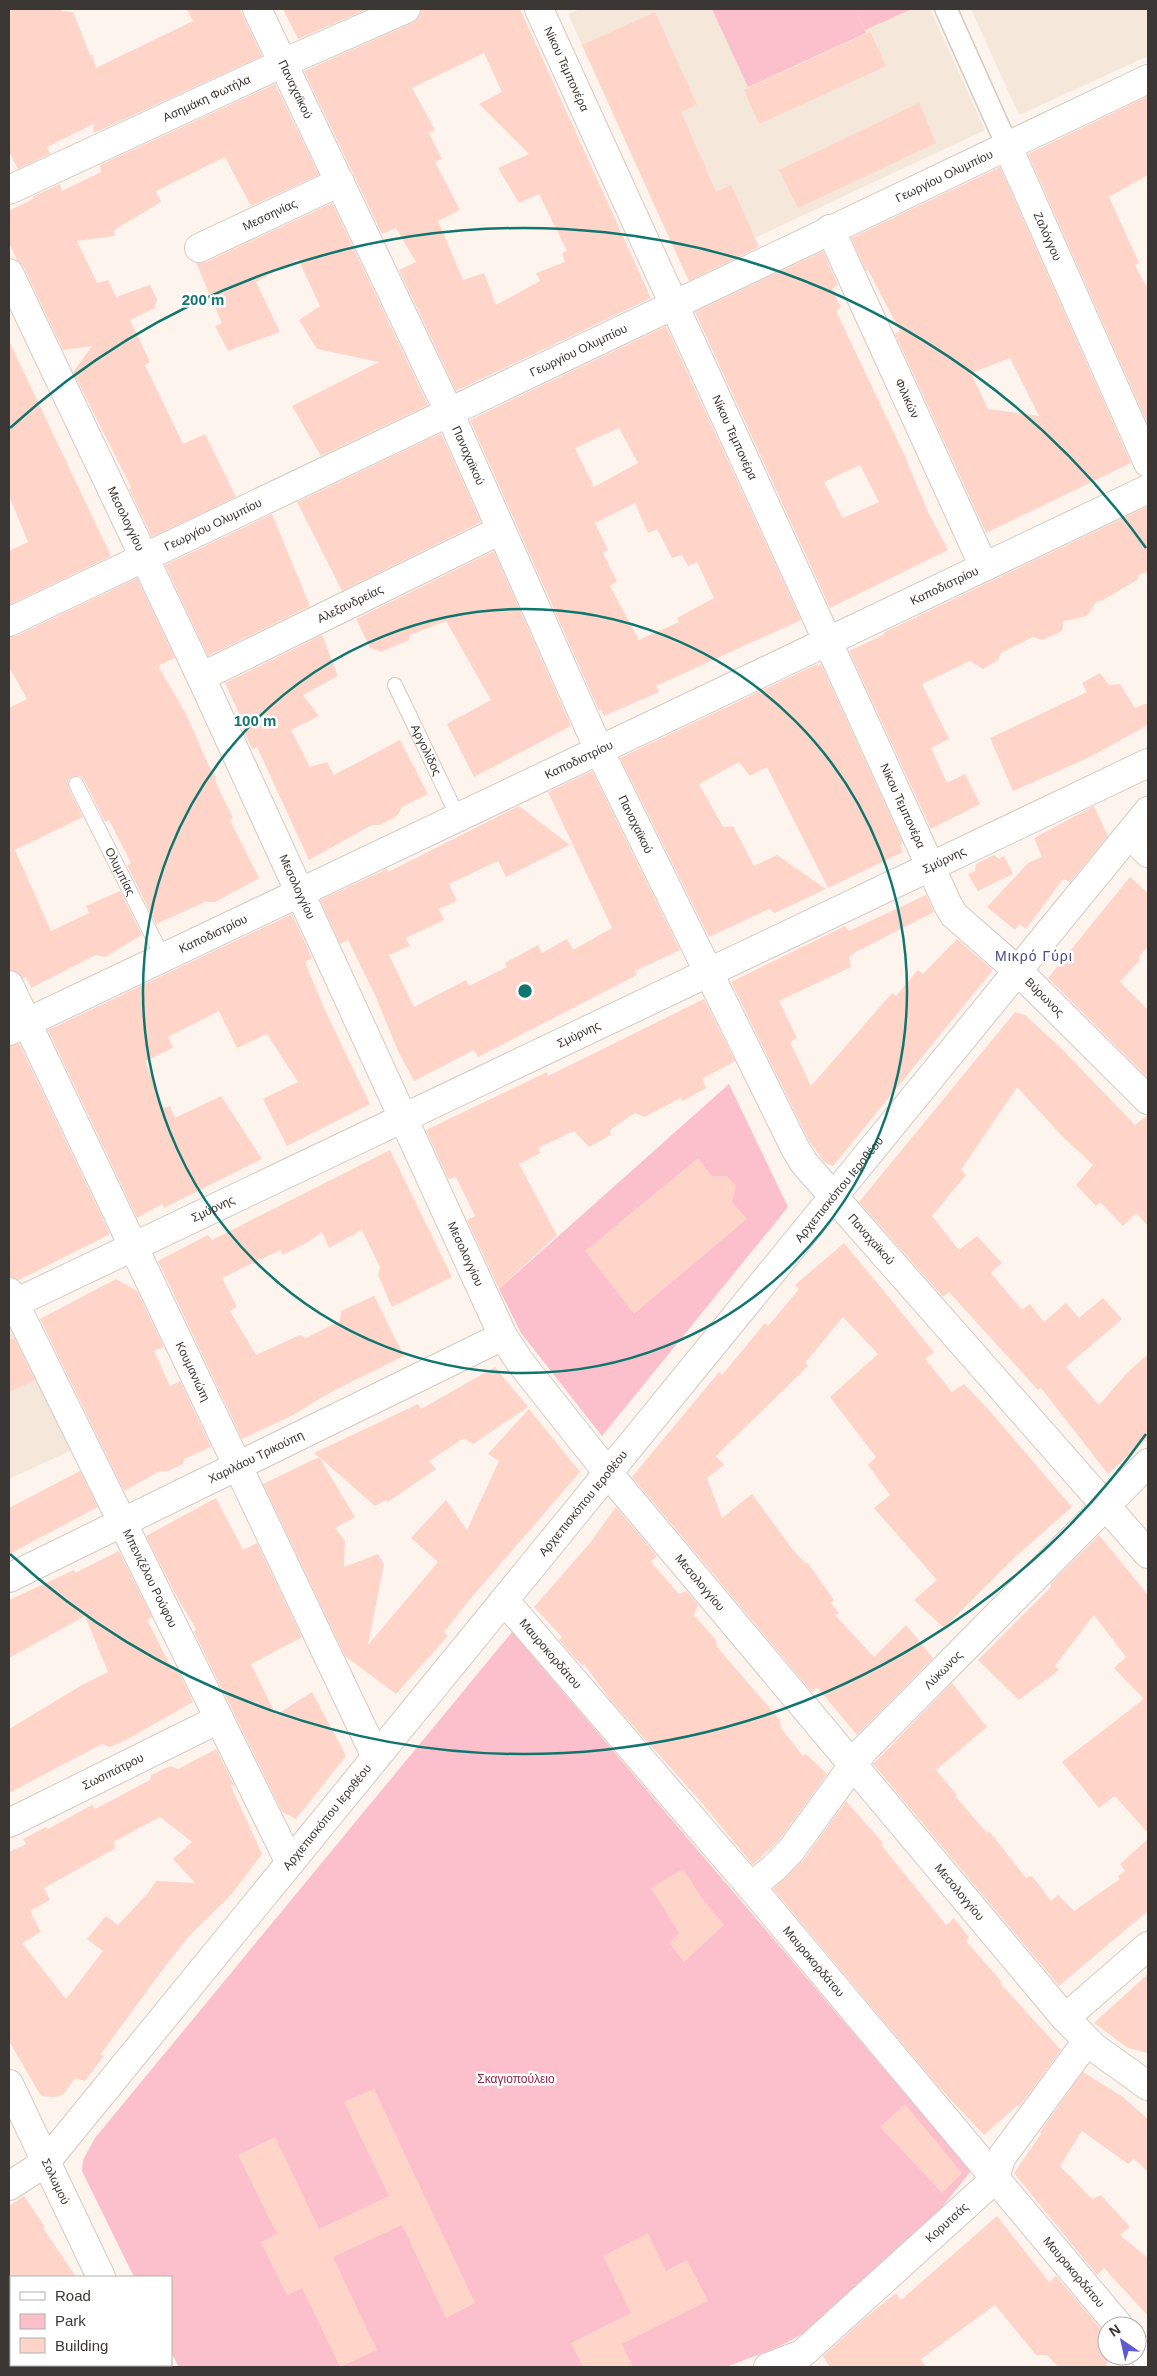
<svg xmlns="http://www.w3.org/2000/svg" width="1157" height="2376" font-family="Helvetica,sans-serif">
<style>
.built{fill:#f5e7da}
.green{fill:#fbc0cb}
.building{fill:#ffd5ca;fill-rule:evenodd}
.lines{fill:none;stroke-linecap:round;stroke-linejoin:round}
.service-casing{stroke:#d3cbc4;stroke-width:16}
.pedestrian-casing{stroke:#d3cbc4;stroke-width:24}
.minor-casing{stroke:#d3cbc4;stroke-width:30}
.tertiary-casing{stroke:#d3cbc4;stroke-width:30}
.secondary-casing{stroke:#d3cbc4;stroke-width:30}
.service{stroke:#fff;stroke-width:14}
.pedestrian{stroke:#fff;stroke-width:21}
.minor{stroke:#fff;stroke-width:28}
.tertiary{stroke:#fff;stroke-width:28}
.secondary{stroke:#fff;stroke-width:28}
.ring{fill:none;stroke:#0f766e;stroke-width:2.5}
.labels{text-anchor:middle;dominant-baseline:central;stroke-width:5;stroke-linejoin:round;paint-order:stroke}
.street-label{font-size:12px;fill:#3a3734;stroke:#fff}
.park-label{font-size:12px;fill:#952147;stroke:#fff}
.neighbourhood-label{font-size:14px;letter-spacing:1px;fill:#464885;stroke:#fff}
.centre{fill:#0f766e;stroke:#fff;stroke-width:2.5}
.ring-label{font-size:15px;text-anchor:middle;font-weight:bold;fill:#0f766e;stroke:#fff;stroke-width:5;stroke-linejoin:round;paint-order:stroke}
</style>
<rect width="100%" height="100%" fill="#fcf4ed"/>
<g class="built">
<polygon points="581,9 930,9 985,130 684,271 568,14"/>
<polygon points="971,9 1148,9 1148,56 1019,115"/>
<polygon points="9,1317 74,1449 9,1479"/>
</g>
<g class="green">
<polygon points="712,9 912,9 865,30 855,9 866,33 748,87"/>
<polygon points="729,1084 788,1207 602,1436 521,1333 499,1289"/>
<polygon points="512,1632 971,2171 926,2227 814,2328 778,2347 726,2367 179,2367 171,2352 171,2277 134,2277 82,2171 83,2160 95,2138"/>
</g>
<g class="building">
<polygon points="9,9 61,9 62,11 73,12 90,55 92,54 96,68 193,21 186,9 240,9 262,56 94,133 93,124 47,147 50,154 18,169 9,152"/>
<polygon points="283,9 368,9 298,39"/>
<path d="M421,9H520L651,298L456,391L399,270L416,262L396,228L382,234L304,71L412,23L419,18ZM484,53L502,92L479,104L529,154L498,168L519,203L539,194L567,251L562,253L565,262L536,273L540,281L496,305L484,273L463,280L438,221L460,210L435,162L442,159L429,133L435,130L412,88Z"/>
<polygon points="655,12 697,105 681,112 716,192 731,185 759,247 689,281 582,45"/>
<polygon points="870,32 886,66 759,124 744,90"/>
<polygon points="275,84 319,175 251,206 225,157 156,191 161,202 114,230 115,236 77,241 97,283 108,280 116,297 150,285 157,299 155,308 130,320 150,362 145,365 183,444 205,434 236,497 152,537 129,489 131,487 73,372 92,346 63,350 23,266 17,260 9,243 9,211 33,199 32,197 60,184 62,191 101,172 100,165"/>
<polygon points="1148,96 1148,175 1109,197 1139,263 1135,265 1148,289 1148,425 1028,154"/>
<polygon points="919,103 936,143 798,208 779,170"/>
<path d="M1000,167L1131,463L986,533L895,334L900,331L868,270L866,271L851,238ZM1010,358L1039,416L988,409L971,373Z"/>
<polygon points="332,203 428,405 321,456 292,406 379,362 317,349 299,320 320,306 298,259 256,282 280,332 228,351 215,326 222,323 196,263 206,262"/>
<path d="M823,251L838,285L832,288L841,308L836,311L903,452L929,514L948,550L830,608L695,312ZM860,465L879,502L843,518L824,482Z"/>
<path d="M666,326L801,620L656,686L659,692L604,716L601,709L599,711L470,420ZM619,428L638,463L594,487L575,448ZM635,503L648,533L657,529L672,558L682,555L688,566L697,562L714,598L677,618L679,622L639,640L610,586L617,581L603,553L608,550L595,523Z"/>
<polygon points="9,341 111,556 9,605 9,551 28,542 9,496"/>
<polygon points="441,433 481,522 342,591 297,502"/>
<polygon points="1148,506 1148,571 1139,575 1137,580 1103,600 1096,602 1087,616 1064,621 1062,631 1043,640 1033,637 1001,653 998,660 983,669 970,661 922,684 949,739 931,748 947,783 965,774 980,804 931,829 849,651 883,635 885,632"/>
<polygon points="272,514 310,606 208,656 165,565"/>
<polygon points="494,551 571,726 474,777 447,724 491,700 446,621 410,635 409,640 381,652 370,648 356,619"/>
<polygon points="137,578 175,658 158,666 186,714 209,766 216,777 215,781 233,818 230,820 259,878 215,902 205,902 156,924 127,865 131,863 109,820 105,822 84,780 80,776 73,776 68,780 68,787 83,817 15,850 51,931 89,913 86,906 120,891 142,935 105,957 96,955 31,988 26,977 23,979 17,972 9,970 9,708 27,699 9,667 9,637 16,636"/>
<polygon points="322,635 338,676 303,695 319,716 291,730 310,767 327,762 334,775 400,740 428,794 402,807 397,816 380,825 372,825 309,860 257,747 252,749 241,725 244,724 225,683"/>
<polygon points="817,664 818,666 821,664 903,843 900,845 903,852 828,888 767,767 750,776 739,762 699,784 723,827 733,826 754,866 777,855 826,889 775,913 769,909 709,937 620,758"/>
<polygon points="1100,673 1109,685 1120,684 1135,708 1148,703 1148,725 1090,757 1013,791 990,738 1087,692 1082,683"/>
<polygon points="592,771 680,950 635,971 637,975 478,1057 474,1050 414,1081 398,1051 375,995 348,940 340,944 320,900 387,869 388,872 519,806 570,845 506,877 498,861 449,884 457,901 439,909 444,920 406,938 410,946 389,955 414,1007 466,980 469,986 507,967 505,963 538,945 542,953 567,939 573,950 612,928 548,792"/>
<polygon points="1094,806 1108,836 1070,882 1063,879 1026,929 1019,924 1015,930 987,907 1028,863 1042,857 1034,838"/>
<polygon points="994,855 999,859 1004,856 1013,874 978,891 968,874 975,871 976,864"/>
<polygon points="1130,877 1148,893 1148,946 1138,958 1140,960 1120,982 1148,1010 1148,1078 1048,978"/>
<polygon points="926,895 934,912 856,952 849,957 851,967 779,1001 797,1038 790,1042 811,1086 892,993 896,996 918,970 923,974 957,939 993,970 833,1166 825,1163 809,1141 731,982 845,926 849,931"/>
<polygon points="292,914 312,958 305,962 324,1008 370,1104 287,1146 263,1099 298,1082 267,1034 237,1048 219,1011 168,1037 173,1048 145,1061 164,1108 170,1106 175,1118 221,1096 262,1159 164,1208 162,1204 137,1218 48,1030"/>
<polygon points="704,999 735,1061 702,1079 706,1088 683,1101 680,1098 645,1117 635,1113 610,1130 611,1135 589,1147 574,1131 538,1148 541,1153 519,1164 557,1235 499,1289 467,1220 475,1216 456,1177 448,1179 426,1130 547,1072 548,1076"/>
<polygon points="1015,1012 1025,1015 1061,1048 1135,1125 1148,1115 1148,1226 1136,1213 1123,1226 1100,1202 1096,1206 1076,1185 1093,1165 1063,1137 1017,1087 961,1170 966,1175 932,1216 959,1250 977,1236 1002,1263 991,1273 1022,1310 1030,1304 1044,1322 1066,1303 1079,1318 1103,1298 1122,1319 1066,1367 1099,1405 1127,1373 1148,1354 1148,1438 1108,1474 1041,1388 1038,1390 949,1292 943,1297 859,1202"/>
<polygon points="19,1043 110,1234 19,1280 9,1277 9,1046"/>
<polygon points="390,1150 452,1277 392,1307 378,1275 380,1267 362,1230 329,1248 322,1232 308,1242 283,1255 280,1250 222,1278 237,1307 230,1311 256,1355 300,1335 306,1338 340,1321 341,1311 374,1296 404,1356 333,1391 291,1416 242,1439 158,1261 208,1235 212,1240"/>
<polygon points="698,1158 712,1176 727,1176 736,1186 732,1202 747,1219 634,1314 585,1251"/>
<polygon points="844,1243 934,1352 925,1359 952,1392 964,1384 989,1410 1072,1507 1014,1558 944,1628 914,1600 937,1580 874,1508 890,1495 868,1465 876,1457 830,1397 878,1354 843,1317 805,1363 808,1366 716,1456 724,1465 707,1478 722,1518 752,1494 793,1550 806,1564 807,1562 834,1600 831,1603 839,1613 835,1615 874,1657 906,1625 933,1658 857,1735 817,1687 812,1692 632,1477 719,1372 722,1375 765,1323 768,1326 799,1289 795,1285"/>
<polygon points="116,1279 137,1291 164,1347 154,1351 170,1386 180,1381 211,1447 184,1459 183,1464 166,1472 160,1471 124,1491 40,1319"/>
<polygon points="14,1338 35,1380 9,1392 9,1341"/>
<polygon points="495,1367 528,1407 473,1444 464,1438 429,1461 436,1469 388,1502 386,1500 375,1506 319,1457 355,1517 335,1528 345,1541 344,1567 378,1554 384,1564 368,1645 438,1562 411,1538 446,1500 467,1530 499,1461 488,1454 529,1409 580,1472 466,1604 444,1632 448,1636 396,1694 345,1656 263,1484 319,1457 314,1453 418,1404 421,1409"/>
<polygon points="80,1471 98,1507 9,1554 9,1508"/>
<polygon points="216,1498 243,1550 257,1543 302,1637 251,1664 276,1715 312,1692 346,1756 296,1819 282,1812 194,1632 196,1629 178,1599 146,1536"/>
<polygon points="616,1507 657,1556 651,1562 679,1594 686,1591 698,1605 694,1615 716,1640 717,1647 780,1720 781,1728 803,1756 806,1754 827,1774 780,1839 753,1865 701,1802 611,1701 584,1664 582,1666 559,1640 562,1637 534,1607 590,1543"/>
<polygon points="1099,1535 1148,1595 1148,1833 1115,1796 1099,1808 1062,1762 1144,1699 1114,1668 1126,1657 1094,1615 1055,1666 1059,1670 1019,1700 978,1660 1051,1587 1050,1584"/>
<polygon points="119,1551 152,1617 147,1620 173,1671 176,1666 193,1702 126,1740 110,1747 102,1744 9,1793 9,1729 82,1685 108,1672 85,1616 9,1658 9,1600 74,1570 75,1573"/>
<polygon points="952,1683 987,1727 936,1770 957,1795 955,1796 987,1833 989,1831 1026,1878 1032,1876 1051,1901 1058,1895 1074,1911 1120,1879 1118,1876 1125,1871 1120,1864 1148,1839 1148,1911 1059,1986 873,1764"/>
<path d="M216,1749L235,1787L230,1784L262,1854L231,1895L191,1934L166,1965L101,2054L104,2056L85,2081L75,2078L63,2095L54,2097L41,2096L9,2041V1852L26,1844L23,1839L46,1827L48,1829L92,1805L95,1809L150,1780L151,1775L170,1766L178,1769ZM160,1817L192,1842L173,1859L195,1883L156,1881L148,1893L118,1925L106,1916L87,1939L103,1951L66,1999L22,1943L41,1932L30,1911L50,1900L44,1888L116,1848L113,1842Z"/>
<polygon points="846,1801 883,1843 881,1845 946,1925 954,1918 969,1937 966,1941 1002,1982 1000,1983 1061,2050 1019,2107 1018,2105 984,2135 937,2085 773,1889 805,1858"/>
<polygon points="683,1869 702,1898 724,1925 684,1962 669,1943 679,1933 651,1888"/>
<polygon points="1148,1974 1148,2053 1128,2048 1094,2023"/>
<polygon points="1083,2072 1123,2097 1148,2119 1148,2172 1134,2159 1128,2164 1082,2131 1060,2166 1092,2199 1101,2195 1130,2227 1120,2235 1148,2258 1148,2316 1104,2268 1097,2275 1014,2173 1041,2134 1040,2132"/>
<polygon points="374,2089 475,2303 446,2318 402,2225 333,2257 377,2350 340,2367 302,2288 287,2295 261,2242 277,2234 238,2155 275,2137 319,2229 389,2196 344,2102"/>
<polygon points="905,2104 962,2173 942,2193 880,2127"/>
<polygon points="24,2196 45,2227 43,2228 76,2277 9,2277 9,2206"/>
<polygon points="997,2216 1049,2282 1056,2276 1107,2336 1107,2367 1058,2367 1047,2355 1036,2355 995,2305 921,2359 926,2367 830,2367 823,2356 866,2317 896,2293 901,2300"/>
<polygon points="648,2233 666,2271 687,2260 708,2301 622,2344 633,2367 583,2367 571,2343 631,2313 603,2256"/>
</g>
<g class="lines">
<g class="service-casing">
<g id="service">
<path id="s1" d="M395,685L458,817"/>
<path id="s2" d="M76,784L163,957"/>
</g>
</g>
<g class="pedestrian-casing">
<polyline id="pedestrian" points="946,9 1007,145"/>
</g>
<g class="minor-casing">
<g id="minor">
<path id="s3" d="M257,9L449,412L599,750L795,1148L804,1163L1148,1554"/>
<path id="s4" d="M539,9L948,905L954,915L1018,971L1148,1100"/>
<path id="s5" d="M1007,145L1148,463"/>
<path id="s6" d="M9,190L283,63L406,9"/>
<path id="s7" d="M830,229L984,567"/>
<path id="s8" d="M199,248L340,182"/>
<path id="s9" d="M9,273L201,677L503,1336L520,1362L608,1473L1065,2018L1095,2048L1148,2086"/>
<path id="s10" d="M9,622L1148,79"/>
<path id="s11" d="M201,677L501,530"/>
<polyline points="1130,834 1148,853"/>
<path id="s12" d="M9,1031L1148,489"/>
<path id="s13" d="M9,1578L503,1336"/>
<path id="s14" d="M504,1600L751,1887L1119,2326"/>
<path id="s15" d="M9,1823L219,1719"/>
<path id="s16" d="M751,1887L774,1868L792,1849L864,1750L1148,1463"/>
<polyline points="1065,2018 1148,1946"/>
<polyline points="1137,2347 1148,2360"/>
<polyline points="9,2352 11,2350"/>
<polyline points="89,2365 89,2367"/>
<path id="s17" d="M768,2367L802,2354L995,2179L1001,2158L1087,2041"/>
</g>
</g>
<g class="tertiary-casing">
<g id="tertiary">
<path id="s18" d="M9,985L376,1757"/>
<path id="s19" d="M9,1292L290,1863"/>
<path id="s20" d="M9,2186L45,2163L1148,811"/>
</g>
</g>
<g class="secondary-casing">
<g id="secondary">
<path id="s21" d="M9,1306L1148,763"/>
<path id="s22" d="M9,2084L101,2277"/>
<polyline points="145,2365 146,2367"/>
</g>
</g>
<use href="#service" class="service"/>
<use href="#pedestrian" class="pedestrian"/>
<use href="#minor" class="minor"/>
<use href="#tertiary" class="tertiary"/>
<use href="#secondary" class="secondary"/>
</g>
<g class="ring">
<circle cx="525" cy="991" r="382"/>
<path d="M1146 1434A763 763 0 0 1 10 1554M10 428A763 763 0 0 1 1146 548"/>
</g>
<g class="labels">
<g class="street-label">
<text stroke="none"><textPath href="#s4" startOffset="66">Νίκου Τεμπονέρα</textPath></text>
<text stroke="none"><textPath href="#s3" startOffset="89">Παναχαϊκού</textPath></text>
<text stroke="none"><textPath href="#s6" startOffset="218">Ασημάκη Φωτήλα</textPath></text>
<text stroke="none"><textPath href="#s10" startOffset="1036">Γεωργίου Ολυμπίου</textPath></text>
<text stroke="none"><textPath href="#s8" startOffset="78">Μεσσηνίας</textPath></text>
<text stroke="none"><textPath href="#s5" startOffset="100">Ζαλόγγου</textPath></text>
<text stroke="none"><textPath href="#s10" startOffset="631">Γεωργίου Ολυμπίου</textPath></text>
<text stroke="none"><textPath href="#s7" startOffset="186">Φιλικών</textPath></text>
<text stroke="none"><textPath href="#s4" startOffset="471">Νίκου Τεμπονέρα</textPath></text>
<text stroke="none"><textPath href="#s3" startOffset="494">Παναχαϊκού</textPath></text>
<text stroke="none"><textPath href="#s9" startOffset="272">Μεσολογγίου</textPath></text>
<text stroke="none"><textPath href="#s10" startOffset="226">Γεωργίου Ολυμπίου</textPath></text>
<text stroke="none"><textPath href="#s12" startOffset="1036">Καποδιστρίου</textPath></text>
<text stroke="none"><textPath href="#s11" startOffset="166">Αλεξανδρείας</textPath></text>
<text stroke="none"><textPath href="#s1" startOffset="72">Αργολίδος</textPath></text>
<text stroke="none"><textPath href="#s12" startOffset="631">Καποδιστρίου</textPath></text>
<text stroke="none"><textPath href="#s4" startOffset="876">Νίκου Τεμπονέρα</textPath></text>
<text stroke="none"><textPath href="#s3" startOffset="899">Παναχαϊκού</textPath></text>
<text stroke="none"><textPath href="#s21" startOffset="1036">Σμύρνης</textPath></text>
<text stroke="none"><textPath href="#s2" startOffset="98">Ολυμπίας</textPath></text>
<text stroke="none"><textPath href="#s9" startOffset="678">Μεσολογγίου</textPath></text>
<text stroke="none"><textPath href="#s12" startOffset="226">Καποδιστρίου</textPath></text>
<text stroke="none"><textPath href="#s4" startOffset="1119">Βύρωνος</textPath></text>
<text stroke="none"><textPath href="#s21" startOffset="631">Σμύρνης</textPath></text>
<text stroke="none"><textPath href="#s20" startOffset="1299">Αρχιεπισκόπου Ιεροθέου</textPath></text>
<text stroke="none"><textPath href="#s21" startOffset="226">Σμύρνης</textPath></text>
<text stroke="none"><textPath href="#s3" startOffset="1379">Παναχαϊκού</textPath></text>
<text stroke="none"><textPath href="#s9" startOffset="1082">Μεσολογγίου</textPath></text>
<text stroke="none"><textPath href="#s18" startOffset="428">Κουμανιώτη</textPath></text>
<text stroke="none"><textPath href="#s13" startOffset="275">Χαριλάου Τρικούπη</textPath></text>
<text stroke="none"><textPath href="#s20" startOffset="894">Αρχιεπισκόπου Ιεροθέου</textPath></text>
<text stroke="none"><textPath href="#s19" startOffset="319">Μπενιζέλου Ρούφου</textPath></text>
<text stroke="none"><textPath href="#s9" startOffset="1488">Μεσολογγίου</textPath></text>
<text stroke="none"><textPath href="#s14" startOffset="71">Μαυροκορδάτου</textPath></text>
<text stroke="none"><textPath href="#s16" startOffset="291">Λύκωνος</textPath></text>
<text stroke="none"><textPath href="#s15" startOffset="116">Σωσιπάτρου</textPath></text>
<text stroke="none"><textPath href="#s20" startOffset="489">Αρχιεπισκόπου Ιεροθέου</textPath></text>
<text stroke="none"><textPath href="#s9" startOffset="1892">Μεσολογγίου</textPath></text>
<text stroke="none"><textPath href="#s14" startOffset="476">Μαυροκορδάτου</textPath></text>
<text stroke="none"><textPath href="#s22" startOffset="108">Σολωμού</textPath></text>
<text stroke="none"><textPath href="#s17" startOffset="232">Κορυτσάς</textPath></text>
<text stroke="none"><textPath href="#s14" startOffset="881">Μαυροκορδάτου</textPath></text>
</g>
<g class="park-label">
<text x="516" y="2079">Σκαγιοπούλειο</text>
</g>
<g class="neighbourhood-label">
<text x="1034" y="956">Μικρό Γύρι</text>
</g>
</g>
<circle cx="525" cy="991" r="8" class="centre"/>
<g class="ring-label">
<text x="203" y="305">200 m</text>
<text x="255" y="726">100 m</text>
</g>
<rect width="1157" height="2376" fill="none" stroke="#3a3734" stroke-width="20"/>
<rect x="10" y="2276" width="162" height="90" fill="#ffffff" stroke="#b0afae"/>
<rect x="20" y="2292" width="25" height="8" fill="#ffffff" stroke="#b0afae"/>
<text x="55" y="2301" font-size="15" fill="#3a3734">Road</text>
<rect x="20" y="2314" width="25" height="15" fill="#fbc0cb" stroke="#b0afae"/>
<text x="55" y="2326" font-size="15" fill="#3a3734">Park</text>
<rect x="20" y="2338" width="25" height="15" fill="#ffd5ca" stroke="#b0afae"/>
<text x="55" y="2351" font-size="15" fill="#3a3734">Building</text>
<g transform="translate(1122 2341) rotate(326)"><circle r="24" fill="#ffffff" stroke="#b0afae"/>
<path d="M0-4L9 19L0 12L-9 19Z" fill="#5e5ad2"/>
<text y="-8" font-size="14" font-weight="bold" text-anchor="middle" fill="#3a3734">N</text>
</g>
</svg>
